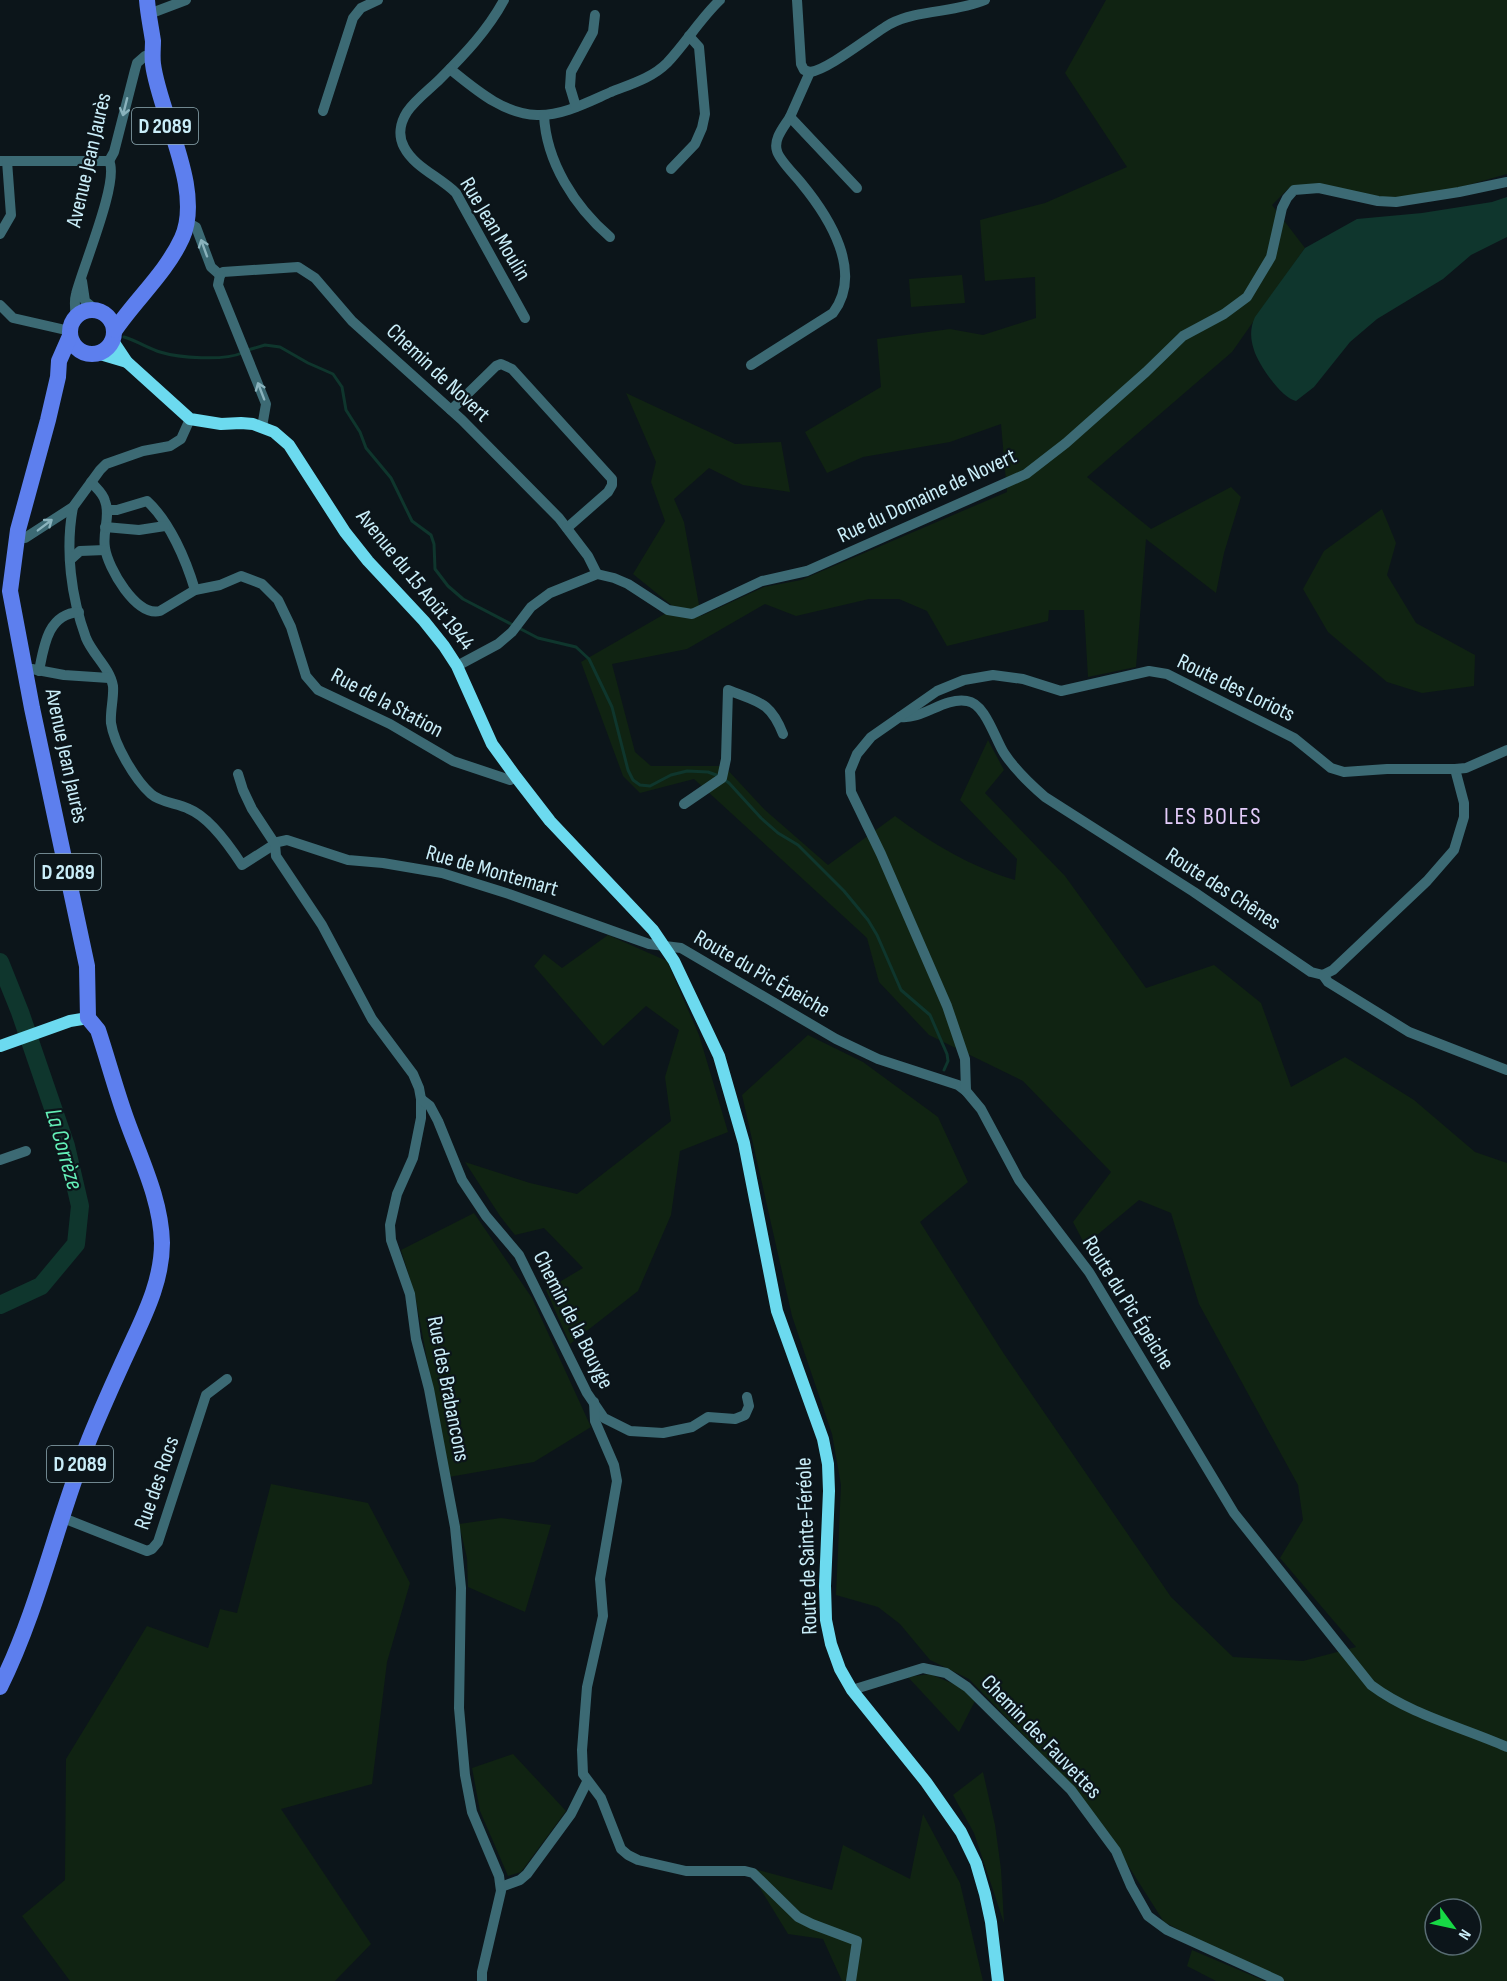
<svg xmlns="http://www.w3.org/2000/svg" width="1507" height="1981" font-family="'Sofia Sans Condensed',sans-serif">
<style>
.green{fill:#102312;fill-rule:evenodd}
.water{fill:#0f362d}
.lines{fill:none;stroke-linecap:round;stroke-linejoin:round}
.stream{stroke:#0f362d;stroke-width:3}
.river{stroke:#0f362d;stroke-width:18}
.minor{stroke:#3c6a74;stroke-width:10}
.secondary{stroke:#6cdaef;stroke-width:12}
.primary{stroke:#5d7fee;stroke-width:16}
.oneway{stroke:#8ab3bd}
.labels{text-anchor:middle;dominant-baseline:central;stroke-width:4.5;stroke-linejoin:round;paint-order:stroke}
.shield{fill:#0c151a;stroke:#91adb6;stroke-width:1.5}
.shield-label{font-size:21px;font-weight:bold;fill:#caeef9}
.street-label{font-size:22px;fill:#caeef9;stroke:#0c151a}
.neighbourhood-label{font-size:24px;letter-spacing:1.5px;fill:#e3ccfa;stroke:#0c151a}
.water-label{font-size:24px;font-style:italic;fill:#63efb7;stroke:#0c151a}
</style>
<rect width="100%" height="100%" fill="#0c151a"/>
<g class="green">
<path d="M1106,0H1507V174L1454,189L1383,200L1289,188L1272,205L1305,248L1232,352L1087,477L1151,529L1231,487L1241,497L1224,553L1216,593L1146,539L1136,667L1088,677L1084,610H1049L1048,621L947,646L927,611L899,599H869L796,616L765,604L687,649L612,664L635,752L651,766H724L765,810L828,865L895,816C931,843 971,867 1015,880L1017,859L960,800L988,740L1004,770L985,793L1065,876L1146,988L1214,965L1261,1003L1291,1087L1345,1057L1414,1100L1475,1152L1507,1163V1981H1278L1164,1922L1108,1834L1058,1771L969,1679L930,1660L900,1624L878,1607L836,1595L841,1485L832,1434L792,1316L742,1095L808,1035L863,1062L938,1117L968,1182L920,1222L1004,1354L1171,1597L1233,1657L1303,1661L1356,1647L1280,1558L1303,1520L1298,1485L1199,1304L1171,1213L1139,1200L1085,1245L1073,1222L1111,1172L1023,1081L929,1035L879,982L867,938L694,779L640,793L623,776L581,662L675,608L633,574L665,521L651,482L656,462L626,393L735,444L781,442L790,492L743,485L709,468L674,499L684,522L701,616L764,587L801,580L1007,492L1001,424L950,442L863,457L827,473L805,432L881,387L877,339L950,329L983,335L1036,318L1035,277L985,281L980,220L1045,203L1127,167L1065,73ZM1435,1909H1471V1945H1435Z"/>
<polygon points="962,275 965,303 911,307 909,279"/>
<polygon points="1382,509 1396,543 1387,575 1416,623 1475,655 1474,686 1422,693 1387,682 1328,632 1303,589 1324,551"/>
<polygon points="608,935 667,961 699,1035 728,1132 680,1151 671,1215 638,1291 570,1344 546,1290 583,1268 544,1228 515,1235 500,1216 465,1162 530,1183 577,1194 671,1121 665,1077 679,1030 646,1006 603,1046 534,966 544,954 562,968"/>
<polygon points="474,1213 532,1298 591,1427 534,1462 449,1477 415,1295 401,1250"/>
<polygon points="271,1484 368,1503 410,1583 387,1662 372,1784 281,1809 371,1944 335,1981 70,1981 22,1916 65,1880 66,1759 147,1626 208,1648 220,1609 237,1613"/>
<polygon points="501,1518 551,1525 525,1612 468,1587 467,1558 459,1524"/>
<polygon points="930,1674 961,1687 976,1699 959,1732 908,1677"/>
<polygon points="513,1754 566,1811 521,1872 508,1876 480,1811 472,1768"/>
<polygon points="983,1772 995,1825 1001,1869 1004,1923 974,1833 953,1795"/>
<polygon points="923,1814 960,1883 983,1981 842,1981 823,1939 788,1934 747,1867 832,1890 843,1845 910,1879"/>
<polygon points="1192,1950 1265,1981 1216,1981 1187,1966"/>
</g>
<path class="water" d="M1507,197V237L1471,255L1443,279L1377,319L1350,342L1314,387L1296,401C1282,399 1258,364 1254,350C1250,338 1250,328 1255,317L1305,248L1357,219L1422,213L1492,202Z"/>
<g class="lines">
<g class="stream">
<path d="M124,337C137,341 148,348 160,352C179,358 224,361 242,353"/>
<polyline points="248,350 265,345 280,347 308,363 333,374 342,387 346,410 360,432 366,448 391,478 412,521 431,535 434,544 435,569 448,586 463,599 538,638 576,647 589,659 612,707 628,770 633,780 640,785 650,786 671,775 687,771 708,772 719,776 729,783 761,818 778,833 798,845 844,891 868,920 877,935 901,990 930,1015 947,1054 948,1061 944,1070"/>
</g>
<polyline class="river" points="0,962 20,1012 66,1146 80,1206 76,1244 41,1286 0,1305"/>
<g class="minor">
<path d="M504,0C488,30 464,55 440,79C430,89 415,100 407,112C400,123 398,136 404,147C414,167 440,177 456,193L525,318"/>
<polyline points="797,0 801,64 804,70 810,72"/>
<polyline points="149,14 186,0"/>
<path d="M450,69C475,89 503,114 537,115C562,116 588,102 611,92C631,84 652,78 667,63C686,43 700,19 720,0"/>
<path d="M810,72C828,70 871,35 890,24C919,9 955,13 985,0"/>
<polyline points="810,72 790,117 857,188"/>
<polyline points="576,107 570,87 571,72 593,32 595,15"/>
<polyline points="323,111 353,18 361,8 378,0"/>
<path d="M544,115C546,162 575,207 610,237"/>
<polyline points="0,161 109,161"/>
<polyline points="109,161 114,152 135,70 137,63 145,56"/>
<polyline points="671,169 695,144 702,128 705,114 699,47 689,36"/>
<polyline points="187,222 196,227 211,267 220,275"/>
<polyline points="0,234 11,215 7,161"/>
<polyline points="220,275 223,272 298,267 315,278 352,321 462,420 559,518 588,556 597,574"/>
<polyline points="220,275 218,285 266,404 262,427"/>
<polyline points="82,281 85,301 96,310"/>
<polyline points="0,305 13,318 70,331"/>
<path d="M76,317C75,310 74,301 76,294C82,269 120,180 109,161"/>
<path d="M751,365L833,313C864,272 829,217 802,184C796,176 779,160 777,151C773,139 784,127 790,117"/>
<polyline points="451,410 496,366 501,364 512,369 612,479 612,485 608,492 567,528"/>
<path d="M91,482C96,488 103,493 105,501C111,516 102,532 105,548C108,568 136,617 160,611L195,590L220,585L241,576L262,584L278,600L291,627L306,676L318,690L390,724L453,761L510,780L516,777"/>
<path d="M73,507C65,550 71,597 86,638C93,655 110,668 113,686C114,698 110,711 111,723C114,744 135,780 151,794C161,803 178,803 189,809C209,817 231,848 242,865L278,842L287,840L348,860L383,863L442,873L509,894L649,944L681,948L836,1039L878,1059L958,1085L966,1091L981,1109L1019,1180L1089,1272L1234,1513L1371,1685C1411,1715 1462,1727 1507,1747"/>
<path d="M107,510H117L147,501C170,522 186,560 195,590"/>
<polyline points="105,527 139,530 165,526"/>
<polyline points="17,537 25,538 73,507 100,470 106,464 143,451 170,446 181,439 190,419"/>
<polyline points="70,560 80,551 105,550"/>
<polyline points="457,666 498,644 512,632 531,607 550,593 597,574 614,578 628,584 668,610 692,614 762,581 807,571 1026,474 1066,443 1146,372 1183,336 1224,314 1247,297 1271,257 1282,208 1287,198 1294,190 1319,188 1378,201 1396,202 1459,192 1507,182"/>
<polyline points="25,670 32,669 64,675 109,678"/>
<path d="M39,671C44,645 48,614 79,612"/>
<path d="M900,717C923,720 943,697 967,701C985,703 995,739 1004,753C1015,770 1030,784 1045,797L1194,892L1311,972L1323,975L1333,970L1427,881L1454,850L1464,817V803L1455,769"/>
<polyline points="238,774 243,790 252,809 275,844 276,856 322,925 372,1019 413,1074 419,1088 421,1099 421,1118 413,1158 397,1194 390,1225 391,1240 410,1294 416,1339 429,1389 455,1527 461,1588 459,1708 465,1775 472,1812 499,1876 501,1891 482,1972 482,1981"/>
<path d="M684,804L722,778L726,759L728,690C758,702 770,701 783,734"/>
<polyline points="1323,975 1328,982 1409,1032 1507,1070"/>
<polyline points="966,1091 965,1059 947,1006 881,854 851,792 850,771 857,754 871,737 937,691 964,680 993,675 1023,679 1061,691 1149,671 1167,674 1294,738 1331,768 1344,772 1387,769 1455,769 1466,768 1507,750"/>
<polyline points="421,1099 430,1106 438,1121 462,1180 486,1216 519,1255 587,1393 604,1418 630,1431 663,1433 692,1427 708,1417 735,1419 745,1415 749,1406 747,1397"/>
<polyline points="0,1160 26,1151"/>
<polyline points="594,1402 595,1421 614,1465 617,1481 600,1579 603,1616 587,1687 582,1750 583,1774 601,1798 621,1849 628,1855 638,1860 686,1871 745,1871 753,1873 798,1917 812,1924 857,1941 851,1981"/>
<polyline points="63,1518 147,1551 152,1549 158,1542 206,1395 227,1379"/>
<polyline points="852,1690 923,1668 946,1673 967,1687 1071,1790 1116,1851 1131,1886 1148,1916 1167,1930 1279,1981"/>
<polyline points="501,1887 520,1880 527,1874 571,1814 587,1782"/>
</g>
<g class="secondary">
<polyline points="113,341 127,362 190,419 221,424 241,423 253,424 274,432 289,445 345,532 368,561 424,621 444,646 457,666 492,744 516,777 550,821 653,930 674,961 719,1056 744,1143 777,1311 823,1439 828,1464 829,1491 825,1586 826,1620 831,1644 840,1669 852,1690 926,1782 961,1832 976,1863 985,1894 991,1922 998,1981"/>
<polyline points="100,354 127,362"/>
<polyline points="0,1046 70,1021 88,1018"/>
</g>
<g class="primary">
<circle cx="92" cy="332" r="22"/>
<path d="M115,330C136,299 166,273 182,238C204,189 159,113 153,64C152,56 153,48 153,41C151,27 148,14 147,0"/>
<path d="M0,1687C41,1604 58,1514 93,1430C106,1399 120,1368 134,1338C148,1308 162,1277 162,1243C161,1200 141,1160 127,1121C116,1091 108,1060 98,1030L88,1018L87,966L32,708L10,591L18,530L48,420L58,377L59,361L70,336"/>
</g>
</g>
<defs><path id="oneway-shaft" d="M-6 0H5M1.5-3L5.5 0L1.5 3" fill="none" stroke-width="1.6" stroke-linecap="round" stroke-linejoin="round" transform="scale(1.5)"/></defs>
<g class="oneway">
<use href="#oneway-shaft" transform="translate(125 107) rotate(104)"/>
<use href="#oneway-shaft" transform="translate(204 248) rotate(-110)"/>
<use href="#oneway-shaft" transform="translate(261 391) rotate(-111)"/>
<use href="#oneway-shaft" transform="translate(45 525) rotate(-37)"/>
</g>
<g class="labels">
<g class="shield">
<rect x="132" y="108" width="66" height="36" rx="4.5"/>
<rect x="35" y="854" width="66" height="36" rx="4.5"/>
<rect x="47" y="1446" width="66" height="36" rx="4.5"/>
</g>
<g class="shield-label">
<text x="165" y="126">D 2089</text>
<text x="68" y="872">D 2089</text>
<text x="80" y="1464">D 2089</text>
</g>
<g class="street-label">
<text transform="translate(89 160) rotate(-77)">Avenue Jean Jaurès</text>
<text transform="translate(495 229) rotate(59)">Rue Jean Moulin</text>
<text transform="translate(438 373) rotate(43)">Chemin de Novert</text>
<text transform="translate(927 496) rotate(-25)">Rue du Domaine de Novert</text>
<text transform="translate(415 580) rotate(51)">Avenue du 15 Août 1944</text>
<text transform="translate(1236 688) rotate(26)">Route des Loriots</text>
<text transform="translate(387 703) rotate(28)">Rue de la Station</text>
<text transform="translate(66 756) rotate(78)">Avenue Jean Jaurès</text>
<text transform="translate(492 871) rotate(16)">Rue de Montemart</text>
<text transform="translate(1223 889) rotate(33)">Route des Chênes</text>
<text transform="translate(762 974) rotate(30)">Route du Pic Épeiche</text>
<text transform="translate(1128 1303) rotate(58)">Route du Pic Épeiche</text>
<text transform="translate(573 1320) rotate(63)">Chemin de la Bouyge</text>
<text transform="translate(448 1389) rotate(79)">Rue des Brabancons</text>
<text transform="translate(157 1483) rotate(-71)">Rue des Rocs</text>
<text transform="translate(807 1546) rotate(-92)">Route de Sainte-Féréole</text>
<text transform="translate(1041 1737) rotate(46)">Chemin des Fauvettes</text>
</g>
<g class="neighbourhood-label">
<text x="1213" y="816">LES BOLES</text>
</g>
<g class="water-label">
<text transform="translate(64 1149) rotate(74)">La Corrèze</text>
</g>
</g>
<g transform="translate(1453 1927) rotate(123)"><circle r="28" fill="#0c151a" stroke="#586c73" stroke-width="1.5"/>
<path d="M0-4.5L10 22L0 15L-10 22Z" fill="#17d945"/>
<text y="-9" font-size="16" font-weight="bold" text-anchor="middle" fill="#caeef9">N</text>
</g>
</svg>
